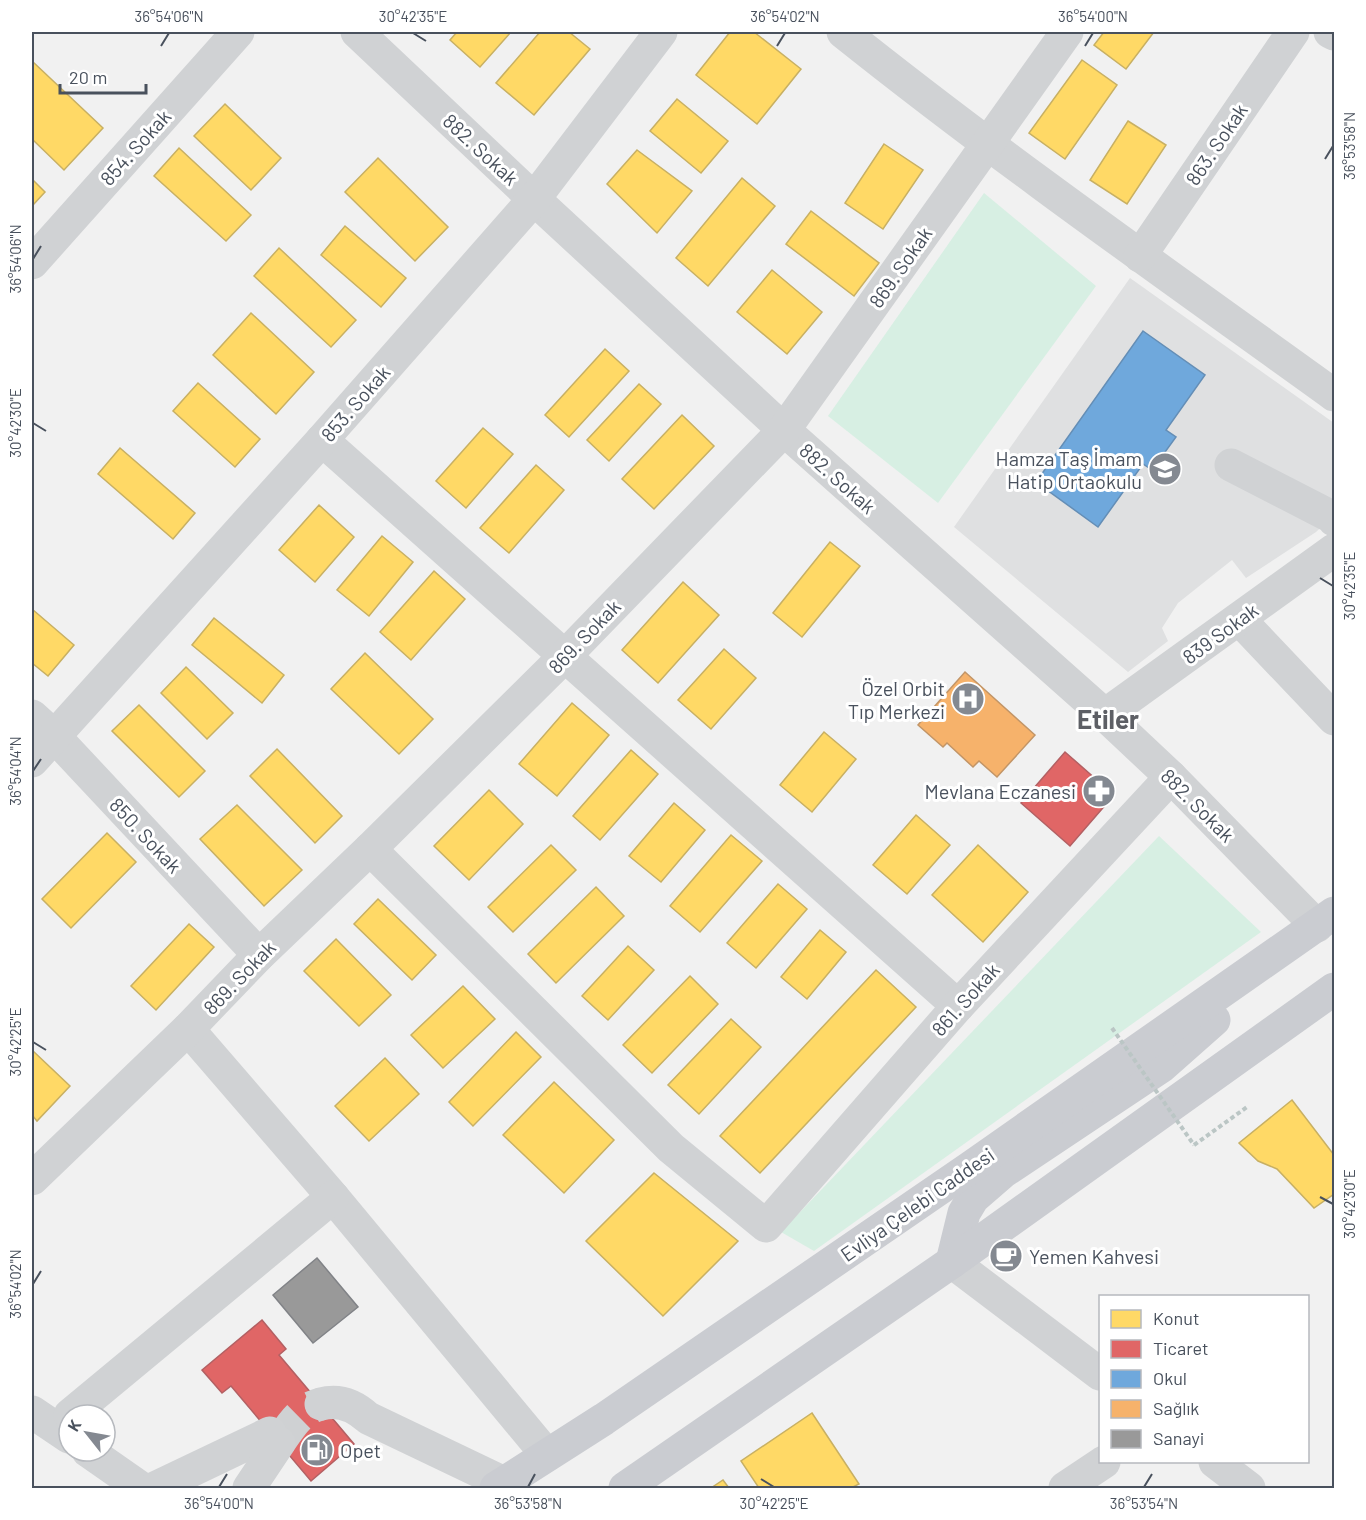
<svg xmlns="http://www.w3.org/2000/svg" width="1366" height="1520" font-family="Barlow,sans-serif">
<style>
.education{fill:#dfe0e1}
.green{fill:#d7efe3}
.homes{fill:#ffd966;stroke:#c8b063;stroke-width:1.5}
.shops{fill:#e06666;stroke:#b36063;stroke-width:1.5}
.schools{fill:#6fa8dc;stroke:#648eb6;stroke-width:1.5}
.health{fill:#f6b26b;stroke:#c29567;stroke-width:1.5}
.industry{fill:#999;stroke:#818387;stroke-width:1.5}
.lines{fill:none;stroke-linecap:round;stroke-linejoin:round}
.minor-tunnel{stroke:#cfd1d3;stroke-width:33;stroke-dasharray:33 16;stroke-linecap:butt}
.path{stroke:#bbc6c5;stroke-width:4;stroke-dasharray:4.5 3;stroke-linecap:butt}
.minor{stroke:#d0d2d4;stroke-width:33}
.major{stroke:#caccd1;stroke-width:33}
.path-bridge{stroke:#bbc6c5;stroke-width:4;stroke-dasharray:4.5 3;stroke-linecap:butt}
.ticks{fill:none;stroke:#49515d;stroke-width:2}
.labels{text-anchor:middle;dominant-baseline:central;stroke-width:6;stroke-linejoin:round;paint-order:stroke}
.street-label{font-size:20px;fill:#49515d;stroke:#fff}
.poi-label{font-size:20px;fill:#49515d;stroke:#fff;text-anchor:end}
.district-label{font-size:26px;font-weight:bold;fill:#5d5f65;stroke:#fff}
.neatline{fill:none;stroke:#49515d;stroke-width:2}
.ticks-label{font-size:15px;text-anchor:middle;fill:#49515d}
</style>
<rect width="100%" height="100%" fill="#f1f1f1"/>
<polygon class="education" points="1130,278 1334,423 1334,515 1316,532 1246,578 1232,560 1178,603 1162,628 1168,641 1128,672 954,527"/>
<g class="green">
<polygon points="984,193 1096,286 938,503 828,416"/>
<polygon points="1159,836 1261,932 814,1251 781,1232"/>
</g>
<g class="homes">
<polygon points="457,32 511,32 480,67 450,40"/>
<polygon points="540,32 569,32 590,49 534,115 496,83"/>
<polygon points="730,32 754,32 801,69 757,124 696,75"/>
<polygon points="1104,32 1154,32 1126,69 1094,45"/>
<polygon points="1082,60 1117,85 1065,159 1029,133"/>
<polygon points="32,61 103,128 64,170 32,139"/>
<polygon points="677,99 728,141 701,173 650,131"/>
<polygon points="225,104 281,158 251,190 194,136"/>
<polygon points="1128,121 1166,145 1127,204 1090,180"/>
<polygon points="884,144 923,170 883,229 845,203"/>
<polygon points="179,148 251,215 226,241 154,176"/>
<polygon points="637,150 692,191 657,233 607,184"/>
<polygon points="378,158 448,227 415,261 345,192"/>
<polygon points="742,178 775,206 708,286 676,258"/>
<polygon points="32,179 45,192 32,206"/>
<polygon points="811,211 879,263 854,296 786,244"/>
<polygon points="345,226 406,278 381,307 321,255"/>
<polygon points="279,248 356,320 331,347 254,276"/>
<polygon points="772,270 822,312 787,354 737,312"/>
<polygon points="251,313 314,372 276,414 213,355"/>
<polygon points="605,349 629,371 569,437 545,415"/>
<polygon points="198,383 260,439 235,467 173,411"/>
<polygon points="639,384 661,404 609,461 587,440"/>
<polygon points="682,415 714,446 654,509 622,479"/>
<polygon points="483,428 513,454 466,508 436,481"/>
<polygon points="120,448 195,513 173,539 98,474"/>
<polygon points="536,465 564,490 509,553 480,528"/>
<polygon points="319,505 354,537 315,582 279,550"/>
<polygon points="382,536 413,562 369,616 337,590"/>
<polygon points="830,542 860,566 802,637 773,613"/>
<polygon points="434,571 465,599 411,660 380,632"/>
<polygon points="683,582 719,615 658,683 622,650"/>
<polygon points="32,609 74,645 48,676 32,663"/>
<polygon points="214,618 284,675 262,703 192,645"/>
<polygon points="724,649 756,678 711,729 678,700"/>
<polygon points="365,653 433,719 399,754 331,689"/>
<polygon points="186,667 233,713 207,739 161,693"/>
<polygon points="572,703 609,735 557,796 519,764"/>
<polygon points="139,705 205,771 179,797 112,731"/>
<polygon points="824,732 856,759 812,812 780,785"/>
<polygon points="277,749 342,816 315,843 250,776"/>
<polygon points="631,750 658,774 600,840 573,816"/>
<polygon points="489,790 523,824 469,880 434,846"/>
<polygon points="674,803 705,830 661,882 629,856"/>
<polygon points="237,805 302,870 264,906 200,839"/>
<polygon points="916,815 950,845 907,894 873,865"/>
<polygon points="107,833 136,862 71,928 42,899"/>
<polygon points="731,835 762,861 700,932 670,906"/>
<polygon points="551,845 576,870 513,932 488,907"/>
<polygon points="978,845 1028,892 983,942 932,895"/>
<polygon points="778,884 807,909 756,968 727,943"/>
<polygon points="596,887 624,916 556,983 528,954"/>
<polygon points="378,899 436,955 412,980 354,924"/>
<polygon points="189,924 214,947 156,1010 131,986"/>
<polygon points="820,930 846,952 807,999 781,977"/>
<polygon points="336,939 391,995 359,1026 304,971"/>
<polygon points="628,946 654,970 608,1020 582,996"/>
<polygon points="876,970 916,1007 760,1173 720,1136"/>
<polygon points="690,976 718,1004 652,1073 623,1045"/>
<polygon points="463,986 495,1019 443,1068 411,1035"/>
<polygon points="731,1019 761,1047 699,1114 668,1085"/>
<polygon points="516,1032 541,1057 473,1126 449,1102"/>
<polygon points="32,1050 70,1086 37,1121 32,1115"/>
<polygon points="385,1058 419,1094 369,1141 335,1106"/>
<polygon points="554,1082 614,1140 564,1193 503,1135"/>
<polygon points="1292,1100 1334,1155 1334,1194 1314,1208 1277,1169 1258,1161 1239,1143"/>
<polygon points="654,1173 738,1241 663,1316 586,1241"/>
<polygon points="812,1413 859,1484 851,1488 759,1488 741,1461"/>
<polygon points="723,1480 729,1488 711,1488"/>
</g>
<g class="shops">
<polygon points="1065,752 1114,795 1070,846 1021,803"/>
<polygon points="262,1320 286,1349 279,1355 354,1444 311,1481 231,1386 222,1393 202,1370"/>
</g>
<polygon class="schools" points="1143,331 1205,375 1166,430 1176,437 1152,470 1143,464 1098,527 1036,482"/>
<polygon class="health" points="965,672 1035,735 997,777 979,761 973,767 947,743 943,747 918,725"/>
<polygon class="industry" points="317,1258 358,1307 313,1343 273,1295"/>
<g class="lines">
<path class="minor-tunnel" d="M279,1443C290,1427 300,1409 321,1404"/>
<polyline class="path" points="1194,1145 1247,1107"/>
<g class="minor">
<polyline points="357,32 534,199 784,430 1105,715 1171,777 1317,926"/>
<path d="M843,32C1002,159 1169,276 1334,395"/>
<polyline points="1330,32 1334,34"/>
<polyline points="1140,256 1293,32"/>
<polyline points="32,263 238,32"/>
<polyline points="322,440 958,1006"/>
<polyline points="1231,465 1332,517 1334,520"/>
<polyline points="1239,619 1334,719"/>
<polyline points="1105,715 1334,550"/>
<polyline points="32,716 54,736 259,955"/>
<polyline points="32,761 322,440 534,199 661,32"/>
<polyline points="370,849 671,1148 766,1226 958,1006 1171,777"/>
<polyline points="188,1029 333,1197 547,1455"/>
<polyline points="32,1179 188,1029 259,955 370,849 565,656 784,430 1067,32"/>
<polyline points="952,1262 1100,1374"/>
<path d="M321,1404C339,1399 355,1406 368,1418L504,1483"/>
<polyline points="32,1412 69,1437"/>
<polyline points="70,1415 333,1197"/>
<polyline points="88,1451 141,1488"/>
<polyline points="1215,1462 1249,1488"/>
<polyline points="155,1488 270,1433"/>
<polyline points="249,1488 279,1443"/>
<polyline points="1065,1488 1104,1462"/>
</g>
<g class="major">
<polyline points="952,1262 964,1213 973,1198 1003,1172 1162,1066 1214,1020"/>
<polyline points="496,1488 604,1419 971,1167 1334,913"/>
<polyline points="625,1488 952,1262 1334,989"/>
</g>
<polyline class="path-bridge" points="1112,1028 1194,1145"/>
</g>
<path class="ticks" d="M413,33L426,41M161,46L169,33M777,46L785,33M1085,46L1093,33M1325,159L1333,146M33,259L41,246M33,423L46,431M1320,578L1333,586M33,771L41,759M33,1042L46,1050M1320,1197L1333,1204M33,1284L41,1271M761,1479L774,1487M219,1487L227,1474M528,1487L535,1474M1144,1487L1152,1474"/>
<defs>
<g id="school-disc" transform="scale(1.725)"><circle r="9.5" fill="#848991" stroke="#fff"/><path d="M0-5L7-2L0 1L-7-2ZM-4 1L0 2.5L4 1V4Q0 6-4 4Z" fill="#fff"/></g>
<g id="hospital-disc" transform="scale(1.725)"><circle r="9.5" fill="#848991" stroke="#fff"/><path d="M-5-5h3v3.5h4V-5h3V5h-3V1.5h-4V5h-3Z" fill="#fff"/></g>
<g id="pharmacy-disc" transform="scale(1.725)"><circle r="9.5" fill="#848991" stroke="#fff"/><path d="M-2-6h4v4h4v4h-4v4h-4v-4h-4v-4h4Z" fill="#fff"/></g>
<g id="cafe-disc" transform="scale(1.725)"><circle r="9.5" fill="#848991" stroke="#fff"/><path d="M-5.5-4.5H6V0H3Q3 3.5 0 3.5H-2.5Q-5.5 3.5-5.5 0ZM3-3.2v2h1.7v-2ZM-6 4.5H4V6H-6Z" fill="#fff"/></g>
<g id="fuel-disc" transform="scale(1.725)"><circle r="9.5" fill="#848991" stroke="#fff"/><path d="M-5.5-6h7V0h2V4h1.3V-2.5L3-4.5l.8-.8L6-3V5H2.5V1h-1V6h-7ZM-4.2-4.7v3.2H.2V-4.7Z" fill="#fff"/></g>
</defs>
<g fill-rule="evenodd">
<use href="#school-disc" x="1165" y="469"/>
<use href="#hospital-disc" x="968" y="699"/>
<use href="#pharmacy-disc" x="1099" y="791"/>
<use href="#cafe-disc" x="1006" y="1256"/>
<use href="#fuel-disc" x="317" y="1450"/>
</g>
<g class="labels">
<g class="street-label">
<text transform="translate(1216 144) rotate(-56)">863. Sokak</text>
<text transform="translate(135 147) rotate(-48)">854. Sokak</text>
<text transform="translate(481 149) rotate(43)">882. Sokak</text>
<text transform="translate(900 267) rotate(-55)">869. Sokak</text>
<text transform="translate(355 403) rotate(-49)">853. Sokak</text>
<text transform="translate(838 478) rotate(42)">882. Sokak</text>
<text transform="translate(1220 633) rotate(-36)">839 Sokak</text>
<text transform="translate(584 636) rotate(-46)">869. Sokak</text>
<text transform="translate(1198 805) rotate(45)">882. Sokak</text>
<text transform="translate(146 835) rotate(47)">850. Sokak</text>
<text transform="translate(239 977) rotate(-46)">869. Sokak</text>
<text transform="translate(965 999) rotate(-48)">861. Sokak</text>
<text transform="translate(917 1204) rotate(-35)">Evliya Çelebi Caddesi</text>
</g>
<g class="poi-label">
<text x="1142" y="458">Hamza Taş İmam<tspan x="1142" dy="23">Hatip Ortaokulu</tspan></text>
<text x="945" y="688">Özel Orbit<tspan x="945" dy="23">Tıp Merkezi</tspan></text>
<text x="1076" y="791">Mevlana Eczanesi</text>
<text x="1029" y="1256" text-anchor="start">Yemen Kahvesi</text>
<text x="340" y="1450" text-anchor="start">Opet</text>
</g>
<g class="district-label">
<text x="1108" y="718">Etiler</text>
</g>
</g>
<rect width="1366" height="1520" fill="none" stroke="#ffffff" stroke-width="66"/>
<rect x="1099" y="1295" width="210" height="168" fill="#ffffff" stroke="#b6b9be" stroke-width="1.5"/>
<rect x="1111" y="1310" width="30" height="18" fill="#ffd966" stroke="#b6b9be" stroke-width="1.5"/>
<text x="1153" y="1325" font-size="18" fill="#49515d">Konut</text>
<rect x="1111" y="1340" width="30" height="18" fill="#e06666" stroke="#b6b9be" stroke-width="1.5"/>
<text x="1153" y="1355" font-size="18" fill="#49515d">Ticaret</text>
<rect x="1111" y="1370" width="30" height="18" fill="#6fa8dc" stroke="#b6b9be" stroke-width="1.5"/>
<text x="1153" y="1385" font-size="18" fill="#49515d">Okul</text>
<rect x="1111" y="1400" width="30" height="18" fill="#f6b26b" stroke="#b6b9be" stroke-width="1.5"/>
<text x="1153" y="1415" font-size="18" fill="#49515d">Sağlık</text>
<rect x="1111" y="1430" width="30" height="18" fill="#999999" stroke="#b6b9be" stroke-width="1.5"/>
<text x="1153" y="1445" font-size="18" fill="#49515d">Sanayi</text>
<g transform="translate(87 1433) rotate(301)"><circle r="28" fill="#ffffff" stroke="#b6b9be" stroke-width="1.5"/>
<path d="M0-4.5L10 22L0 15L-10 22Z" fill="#848991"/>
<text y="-9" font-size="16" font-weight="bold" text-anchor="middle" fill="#49515d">K</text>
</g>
<path d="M60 84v9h86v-9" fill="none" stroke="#49515d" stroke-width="3"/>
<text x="69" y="84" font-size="18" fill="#49515d" stroke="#ffffff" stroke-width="4.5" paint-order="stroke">20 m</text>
<rect x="33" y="33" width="1300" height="1454" class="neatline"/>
<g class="ticks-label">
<text x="169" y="22">36°54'06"N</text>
<text x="413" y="22">30°42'35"E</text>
<text x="785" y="22">36°54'02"N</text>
<text x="1093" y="22">36°54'00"N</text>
<text transform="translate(1350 146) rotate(-90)" y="5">36°53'58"N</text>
<text transform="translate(16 259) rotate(-90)" y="5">36°54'06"N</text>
<text transform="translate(16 423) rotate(-90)" y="5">30°42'30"E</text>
<text transform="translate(1350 586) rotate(-90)" y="5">30°42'35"E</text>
<text transform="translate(16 771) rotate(-90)" y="5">36°54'04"N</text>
<text transform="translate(16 1042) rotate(-90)" y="5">30°42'25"E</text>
<text transform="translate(1350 1204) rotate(-90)" y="5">30°42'30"E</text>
<text transform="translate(16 1284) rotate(-90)" y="5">36°54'02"N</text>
<text x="219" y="1509">36°54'00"N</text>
<text x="528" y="1509">36°53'58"N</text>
<text x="774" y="1509">30°42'25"E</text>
<text x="1144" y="1509">36°53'54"N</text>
</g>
</svg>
